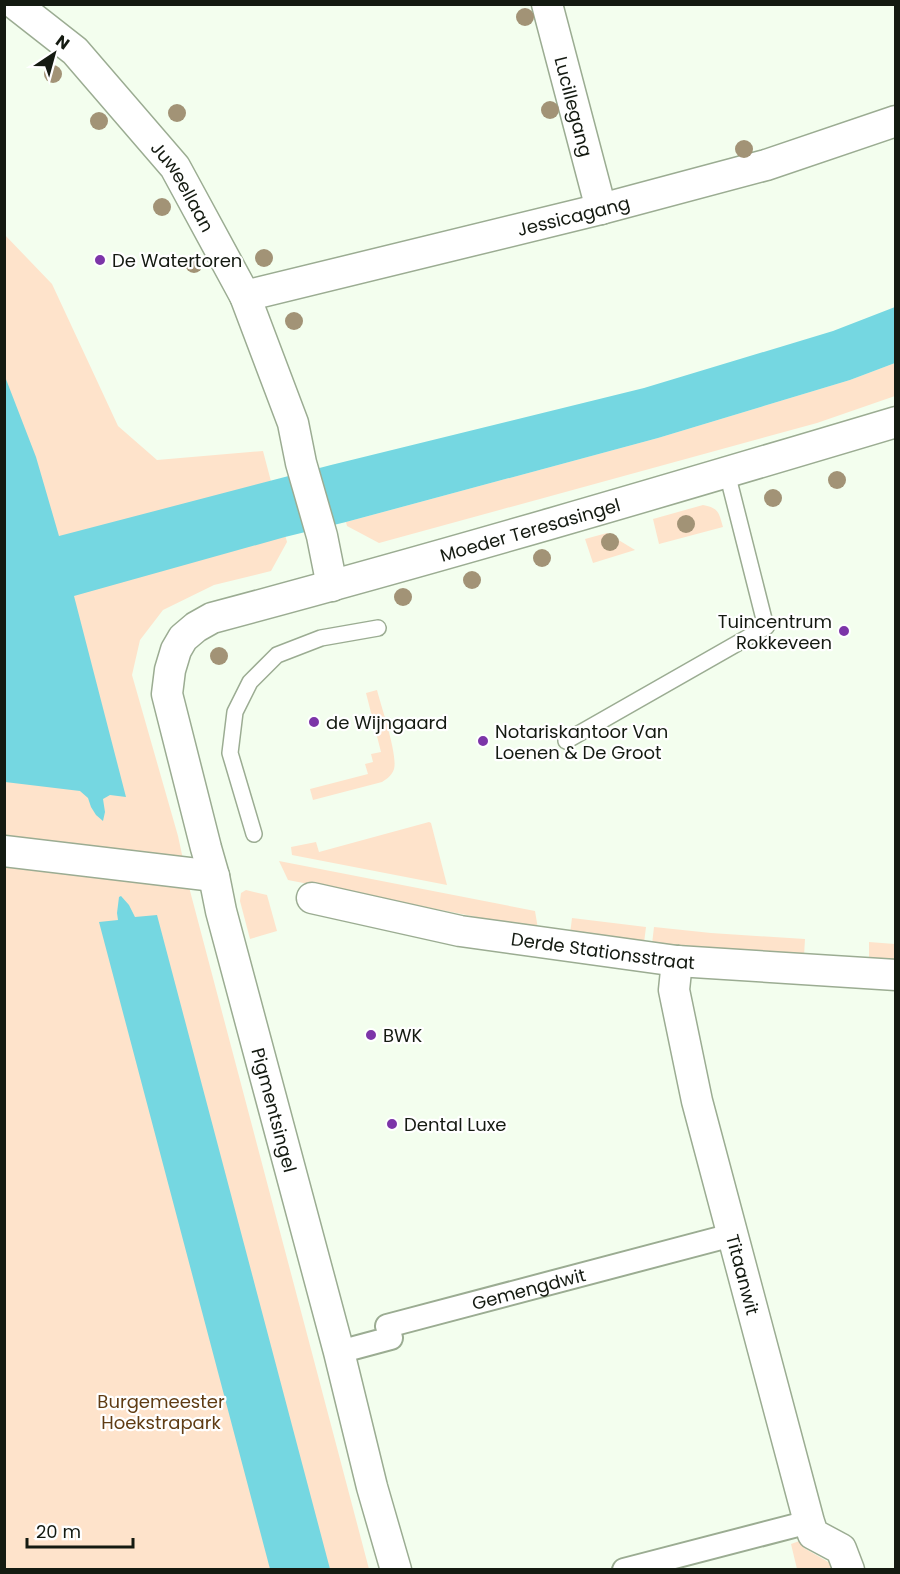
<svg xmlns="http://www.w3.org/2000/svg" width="900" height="1574" font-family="Poppins,sans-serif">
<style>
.green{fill:#fee3cb}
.water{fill:#75d7e1}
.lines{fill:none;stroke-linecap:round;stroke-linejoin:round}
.service-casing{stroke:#9bac92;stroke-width:18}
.pedestrian-casing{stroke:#9bac92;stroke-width:26}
.minor-casing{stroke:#9bac92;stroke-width:33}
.service{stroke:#fff;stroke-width:15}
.pedestrian{stroke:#fff;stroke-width:22}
.minor{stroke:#fff;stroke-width:30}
.tree{fill:#a29376}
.poi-dot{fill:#7c35a8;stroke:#fff;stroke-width:2}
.labels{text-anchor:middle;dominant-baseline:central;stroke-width:4.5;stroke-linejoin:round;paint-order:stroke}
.street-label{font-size:18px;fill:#141a11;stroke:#fff}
.poi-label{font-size:18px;fill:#141a11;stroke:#fff;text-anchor:start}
.park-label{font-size:18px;fill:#603c13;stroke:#fff}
</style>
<rect width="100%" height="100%" fill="#f3feee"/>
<g class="green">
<polygon points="4,234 52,284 118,426 157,460 263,451 287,542 271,571 214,585 163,610 140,640 132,675 178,836 189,887 369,1569 5,1569"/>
<polygon points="895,363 895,396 817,423 379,543 347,526 346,522 658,438 850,380"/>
<path d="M703,505C719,508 719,513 723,527L659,544L653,519Z"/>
<polygon points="607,533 635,550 593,563 585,539"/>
<path d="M377,690C381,706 398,755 394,769C392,775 387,779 382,782L313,800L310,789L368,774L365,764L373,762L371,754L381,752L366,693Z"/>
<polygon points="429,822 431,823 447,885 292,855 291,847 316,842 319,852"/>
<polygon points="279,861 535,911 538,929 288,880"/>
<polygon points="246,890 267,895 277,931 250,939 240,901 241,893"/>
<polygon points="572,918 646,927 644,943 570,934"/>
<polygon points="654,927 711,933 805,939 804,956 713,950 652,944"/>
<polygon points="869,942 895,944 895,961 869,959"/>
<polygon points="802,1540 804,1548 830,1563 834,1569 797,1569 791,1544"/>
</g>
<g class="water">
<polygon points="895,307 895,363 850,380 658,438 346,522 285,537 74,596 126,797 110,795 103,799 105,812 103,821 96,815 91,807 88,798 80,791 5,782 4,374 36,457 59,536 331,465 644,388 833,331"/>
<polygon points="121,896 129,905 135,917 157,915 330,1569 270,1569 99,922 118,920 117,913 119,897"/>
</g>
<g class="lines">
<g class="service-casing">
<g id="service">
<polyline points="566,741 766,627 727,473"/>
<polyline points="254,834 230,753 235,712 250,682 277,655 321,638 378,628"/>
</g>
</g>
<g class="pedestrian-casing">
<g id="pedestrian">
<path id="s1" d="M339,1352L391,1338L387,1326L732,1235"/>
<polyline points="624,1570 809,1522"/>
</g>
</g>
<g class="minor-casing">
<g id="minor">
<path id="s2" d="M15,4L75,51L175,167L245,296L293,423L301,463L322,536L332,586"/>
<path id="s3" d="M547,4L601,209"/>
<path id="s4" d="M245,296L601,209L766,165L896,121"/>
<polyline points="4,851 214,876"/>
<path id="s5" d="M312,898L460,931L677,961L896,975"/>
<path id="s6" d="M677,961L674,990L697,1101L809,1522L813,1534L841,1549L849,1570"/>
<path id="s7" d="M396,1570L372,1487L339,1352L221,911L214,876L206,848L167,694L170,670L176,650L183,638L196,627L212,618C441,557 668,490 896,422"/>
</g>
</g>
<use href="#service" class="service"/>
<use href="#pedestrian" class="pedestrian"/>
<use href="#minor" class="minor"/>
</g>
<g class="tree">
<circle cx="525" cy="17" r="9"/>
<circle cx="53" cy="74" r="9"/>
<circle cx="550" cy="110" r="9"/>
<circle cx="177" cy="113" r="9"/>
<circle cx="99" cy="121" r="9"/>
<circle cx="744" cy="149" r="9"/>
<circle cx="162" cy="207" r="9"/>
<circle cx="264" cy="258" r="9"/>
<circle cx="194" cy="264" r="9"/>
<circle cx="294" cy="321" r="9"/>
<circle cx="837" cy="480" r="9"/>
<circle cx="773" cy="498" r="9"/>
<circle cx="686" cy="524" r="9"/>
<circle cx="610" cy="542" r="9"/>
<circle cx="542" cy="558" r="9"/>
<circle cx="472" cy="580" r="9"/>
<circle cx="403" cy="597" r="9"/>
<circle cx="219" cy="656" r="9"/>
</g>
<g class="poi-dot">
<circle cx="100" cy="260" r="6"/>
<circle cx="844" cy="631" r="6"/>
<circle cx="314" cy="722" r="6"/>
<circle cx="483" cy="741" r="6"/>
<circle cx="371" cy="1035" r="6"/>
<circle cx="392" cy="1124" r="6"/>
</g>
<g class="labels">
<g class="street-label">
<text stroke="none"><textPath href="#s3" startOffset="106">Lucillegang</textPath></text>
<text stroke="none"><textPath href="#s2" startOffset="250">Juweellaan</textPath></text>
<text stroke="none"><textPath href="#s4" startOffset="338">Jessicagang</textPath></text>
<text stroke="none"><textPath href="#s7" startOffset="1330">Moeder Teresasingel</textPath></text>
<text stroke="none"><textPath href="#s5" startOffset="296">Derde Stationsstraat</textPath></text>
<text transform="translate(274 1110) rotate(75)">Pigmentsingel</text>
<text stroke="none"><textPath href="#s6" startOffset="322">Titaanwit</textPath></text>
<text stroke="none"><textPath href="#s1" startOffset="213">Gemengdwit</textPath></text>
</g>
<g class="poi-label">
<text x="112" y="260">De Watertoren</text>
<text x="832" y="621" text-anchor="end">Tuincentrum<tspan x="832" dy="21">Rokkeveen</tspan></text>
<text x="326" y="722">de Wijngaard</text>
<text x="495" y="731">Notariskantoor Van<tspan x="495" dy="21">Loenen &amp; De Groot</tspan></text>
<text x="383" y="1035">BWK</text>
<text x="404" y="1124">Dental Luxe</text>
</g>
<g class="park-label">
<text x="161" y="1401">Burgemeester<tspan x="161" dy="21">Hoekstrapark</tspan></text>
</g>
</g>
<rect width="900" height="1574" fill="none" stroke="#141a11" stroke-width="12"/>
<g transform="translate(54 54) rotate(36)" stroke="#ffffff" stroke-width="4.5" paint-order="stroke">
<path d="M0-4.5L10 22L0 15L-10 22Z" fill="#141a11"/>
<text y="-9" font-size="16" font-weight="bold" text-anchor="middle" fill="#141a11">N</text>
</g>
<path d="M27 1538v9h106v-9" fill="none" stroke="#141a11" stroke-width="3"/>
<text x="36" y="1538" font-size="18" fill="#141a11" stroke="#ffffff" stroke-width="4.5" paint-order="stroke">20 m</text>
</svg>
